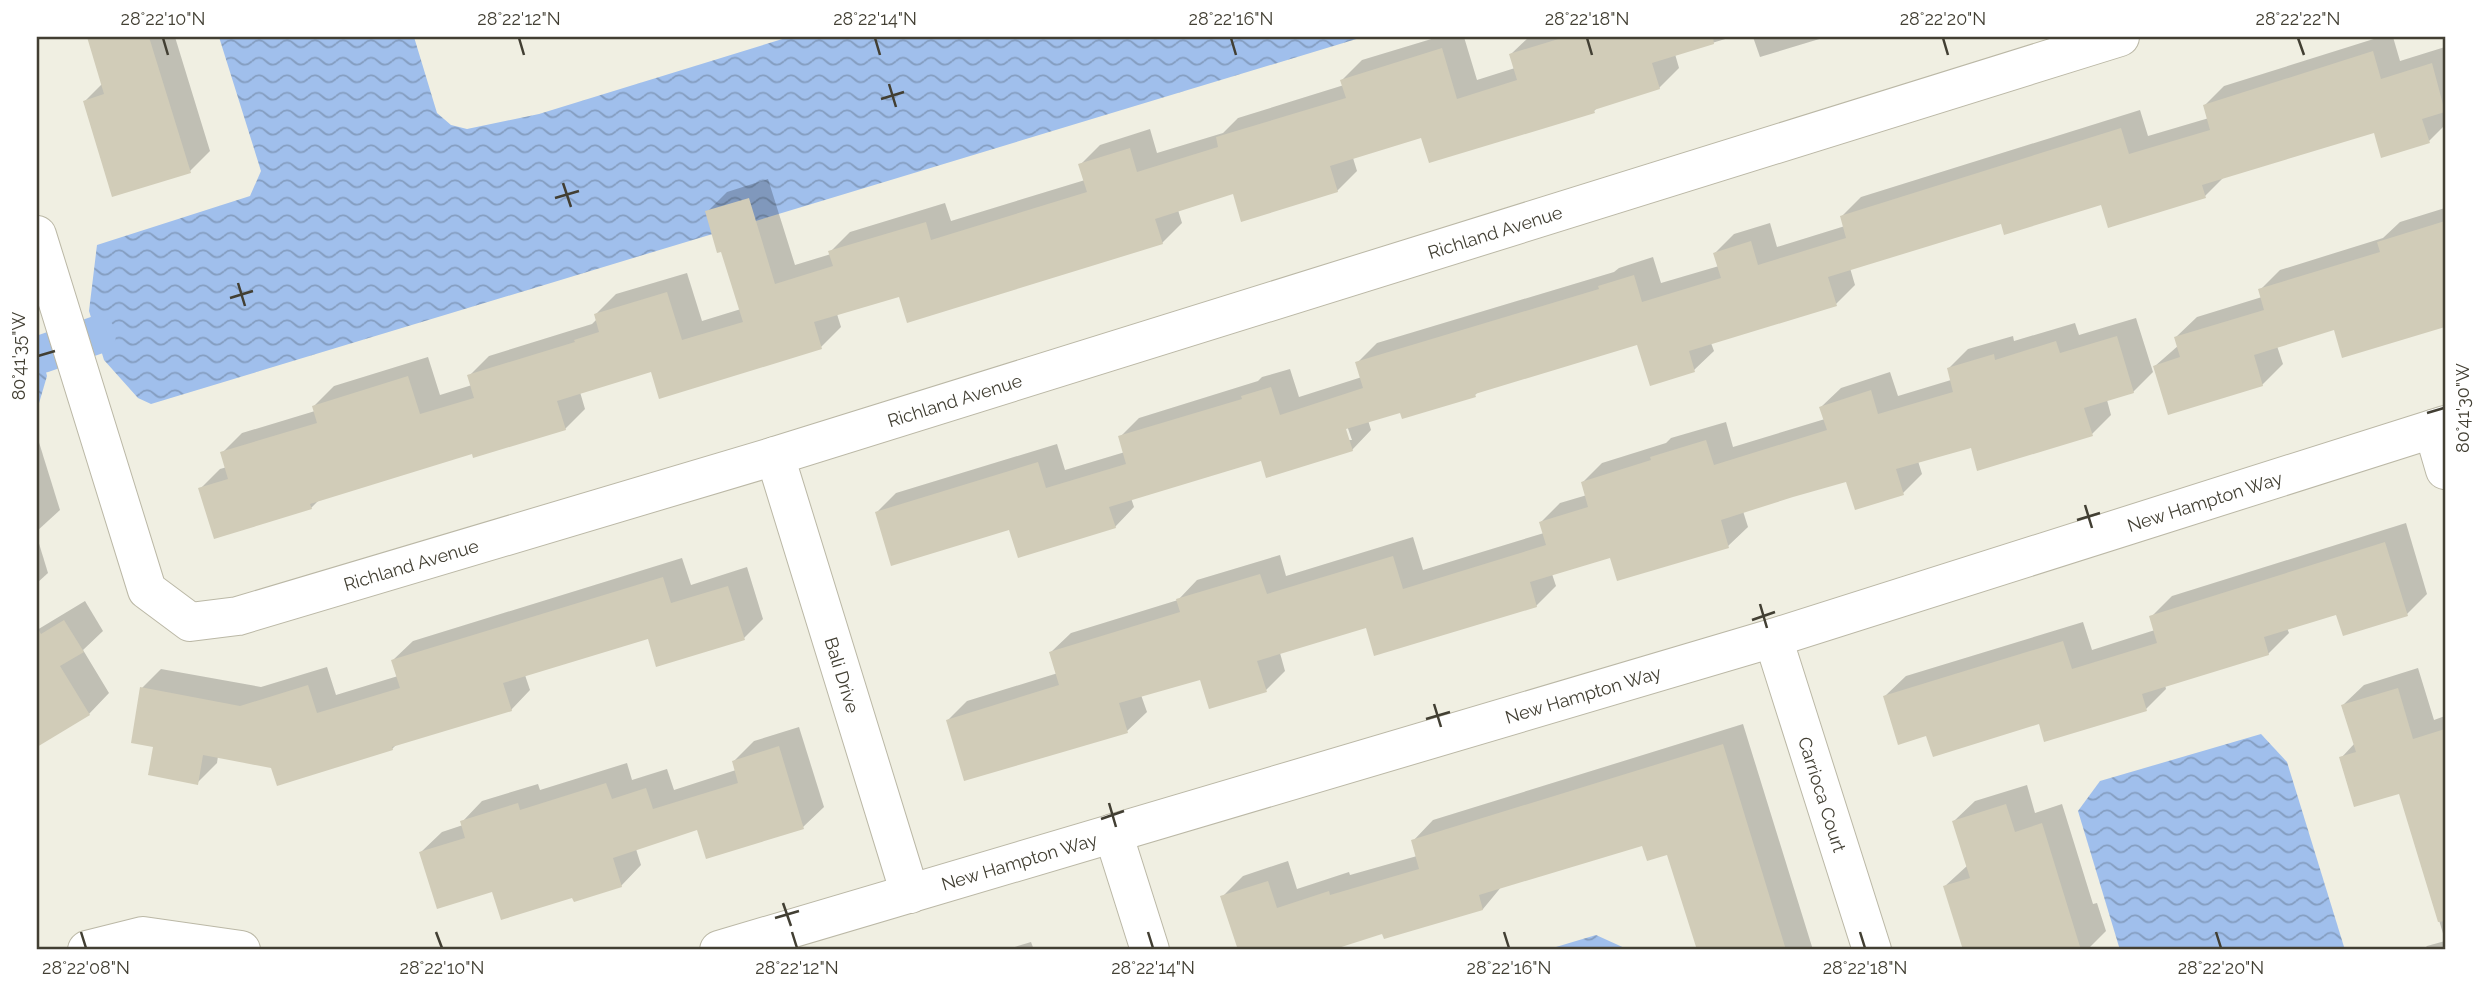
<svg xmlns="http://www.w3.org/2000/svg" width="2482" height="987" font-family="Raleway,sans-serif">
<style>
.water{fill:url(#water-waves)}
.shadow{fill:#0003;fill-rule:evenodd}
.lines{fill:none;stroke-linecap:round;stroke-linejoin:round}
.canal{stroke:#a0bfec;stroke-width:38}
.building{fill:#d1ccb8}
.street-casing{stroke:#bbb8a6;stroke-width:40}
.street{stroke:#fff;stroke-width:38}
.ticks{fill:none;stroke:#423f33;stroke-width:2.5}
.labels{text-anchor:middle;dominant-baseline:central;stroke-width:6;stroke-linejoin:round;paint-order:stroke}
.street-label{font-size:18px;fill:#423f33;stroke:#fff}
.neatline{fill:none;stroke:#423f33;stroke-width:2.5}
.ticks-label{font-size:18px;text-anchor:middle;fill:#423f33}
</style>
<defs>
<pattern id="water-waves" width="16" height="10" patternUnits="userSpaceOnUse" patternTransform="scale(1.75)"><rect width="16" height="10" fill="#a0bfec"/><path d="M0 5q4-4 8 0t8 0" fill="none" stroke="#849dc0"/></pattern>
</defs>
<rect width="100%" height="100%" fill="#f0efe2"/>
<g class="water">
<polygon points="219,37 414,37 437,113 451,125 467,129 539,114 789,37 1363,37 151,404 138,398 104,360 89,311 97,245 250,196 261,171"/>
<polygon points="37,335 47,376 37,410"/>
<polygon points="2261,734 2287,762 2345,950 2120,950 2078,811 2100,781"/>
<polygon points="1596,935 1629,950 1546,950"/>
</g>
<g class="shadow">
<polygon points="89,37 175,37 210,151 190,171 85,101 103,83"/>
<polygon points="1438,37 1464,37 1477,80 1515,68 1511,54 1529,37 1732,37 1675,54 1679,68 1659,88 1599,106 1594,111 1423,136 1353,158 1357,171 1337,191 1234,192 1178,210 1182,223 1162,243 900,294 837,314 841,327 821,347 652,370 580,392 585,409 565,429 473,452 320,499 311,508 200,489 220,469 227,467 222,453 242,433 315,411 314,406 334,386 428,357 440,395 472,385 469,376 489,356 592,324 597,319 596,314 616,294 687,273 702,321 741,309 723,249 707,212 727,192 768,179 795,265 831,254 830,252 850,232 945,203 951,221 1085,180 1080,165 1100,145 1150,129 1157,153 1223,133 1238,118 1344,85 1342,80 1362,60"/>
<polygon points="1753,37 1826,37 1760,57"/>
<path d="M2380,37H2393L2400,61L2445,47V125L2429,141L2375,131L2224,177L2205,196L2102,203L2002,222L1850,268L1855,285L1836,304L1711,343L1714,351L1694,370L1638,342L1479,391L1475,395L1401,410L1368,420L1371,430L1352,450L1262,458L1131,498L1134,507L1115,527L1010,528L877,512L896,493L1057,444L1065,470L1125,452L1120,437L1139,418L1258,381L1262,377L1290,369L1299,397L1362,377L1357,363L1377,343L1614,272L1619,268L1653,257L1661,283L1719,266L1715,253L1734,234L1770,223L1777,247L1845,226L1842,216L1861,197L2140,110L2148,136L2209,118L2205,105L2224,86ZM1345,420L1352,440H1348L1342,421Z"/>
<polygon points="2445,208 2445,326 2344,356 2335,328 2277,346 2283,364 2262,385 2155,366 2179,345 2176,337 2197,317 2262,297 2260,290 2280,270 2383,238 2400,222"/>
<polygon points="2136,318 2153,372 2133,392 2107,400 2111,415 2092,434 1972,445 1918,461 1922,474 1903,493 1847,480 1743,511 1748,527 1728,546 1611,556 1552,574 1556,586 1536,606 1367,626 1280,653 1285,671 1266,690 1201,677 1141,695 1147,712 1127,731 948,720 967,701 1058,673 1051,652 1071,633 1178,600 1197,580 1280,555 1286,576 1413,537 1423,570 1544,533 1541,522 1560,503 1587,495 1583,482 1602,463 1666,443 1671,438 1726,422 1733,447 1825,419 1821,407 1841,388 1890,372 1898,396 1951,380 1948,369 1968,349 2013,336 2014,341 2075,323 2079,335"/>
<polygon points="37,436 60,510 37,531"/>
<polygon points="2406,523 2427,594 2407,614 2338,613 2287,628 2289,633 2268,654 2165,685 2166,689 2146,709 1928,734 1885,696 1906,676 2083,622 2092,650 2155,630 2151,617 2172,596"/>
<polygon points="37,537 48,573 37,583"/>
<polygon points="682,558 691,585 747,567 763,619 744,638 649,637 525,675 530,690 511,710 397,744 392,749 273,766 218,756 217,763 197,783 155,746 142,688 161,669 261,687 327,667 336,695 398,676 393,660 413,641"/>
<polygon points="85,601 103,631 83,650 109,693 89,714 37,745 37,630"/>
<polygon points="2418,668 2434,720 2445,716 2445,940 2400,792 2341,758 2355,743 2343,705 2364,685"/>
<polygon points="1743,724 1813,950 1698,950 1669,853 1644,844 1502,886 1483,909 1383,932 1326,950 1239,950 1222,897 1243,876 1288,861 1297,889 1349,872 1350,875 1417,856 1413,841 1433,820"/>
<polygon points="799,727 824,807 803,827 698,828 636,849 641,865 621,886 494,889 421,852 442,832 463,825 462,822 482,801 538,784 540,790 627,763 632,780 667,769 674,790 736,770 734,761 754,741"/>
<polygon points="2027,785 2035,813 2062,804 2093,904 2097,903 2106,931 2087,950 1965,950 1945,886 1968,865 1954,821 1975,801"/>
<polygon points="2445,941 2445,950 2423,950 2427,946"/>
<polygon points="1031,942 1034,950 1005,950"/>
</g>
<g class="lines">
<polyline class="canal" points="42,354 97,335"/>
</g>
<g class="building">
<polygon points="87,37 149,37 191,173 112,197 83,101 104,94"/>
<polygon points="1565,37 1713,37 1714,44 1652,63 1660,89 1594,110 1595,113 1429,163 1421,138 1330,166 1338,192 1241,222 1233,194 1155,219 1163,244 907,323 899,297 814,322 822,349 659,399 651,372 557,401 566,430 473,458 472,454 310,504 312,509 214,539 198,488 228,479 220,452 317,423 312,406 408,376 420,414 474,398 467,375 575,342 574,340 599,332 594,314 667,292 682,340 743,322 721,252 717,253 705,211 749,198 775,284 833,266 828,251 926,222 931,240 1087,192 1078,164 1130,148 1137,172 1218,147 1216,137 1346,98 1340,80 1442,48 1457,99 1517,80 1509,54"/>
<polygon points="2373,51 2381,79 2432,63 2445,112 2422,119 2430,143 2381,158 2374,133 2202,185 2206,198 2108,228 2101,205 2004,235 2001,224 1828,277 1837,306 1689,351 1695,372 1650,386 1637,345 1475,394 1476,397 1402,419 1400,413 1346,429 1353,451 1266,478 1261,461 1109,507 1116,528 1018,558 1009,530 891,566 875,512 1038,462 1046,488 1126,464 1118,436 1242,399 1241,396 1271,387 1280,415 1363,388 1355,362 1599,289 1598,286 1634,275 1642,302 1721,278 1713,253 1751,241 1758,265 1846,238 1840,216 2121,128 2129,154 2210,130 2203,105"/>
<polygon points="2445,221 2445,327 2342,358 2334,330 2254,355 2263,386 2168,415 2153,366 2180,357 2174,337 2264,310 2258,289 2380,252 2377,242"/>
<polygon points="2117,336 2134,393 2084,408 2093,436 1977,471 1971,448 1896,469 1904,495 1855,510 1846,482 1793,497 1721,520 1729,548 1617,581 1610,558 1530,582 1537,607 1374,656 1366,628 1257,661 1267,692 1209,709 1200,680 1119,703 1128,733 964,781 946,720 1059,685 1049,652 1180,612 1176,599 1260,574 1267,594 1393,556 1403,589 1546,545 1539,522 1588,507 1581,482 1651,460 1650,457 1706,440 1714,465 1827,430 1819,407 1871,390 1878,414 1953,392 1947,368 1994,354 1995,360 2056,341 2060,353"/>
<polygon points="2385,542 2408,616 2343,636 2336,615 2264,637 2269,655 2142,694 2147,711 2044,742 2039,724 1933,757 1926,736 1898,745 1883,696 2063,641 2072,669 2157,643 2149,616"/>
<polygon points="663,577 671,603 728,586 745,640 656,667 648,639 503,683 512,711 392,747 393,750 277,786 271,768 203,755 198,785 148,775 153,747 131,743 140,687 240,706 308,685 317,713 400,688 391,660"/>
<polygon points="64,620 84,652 60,666 90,715 37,747 37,627 41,634"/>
<polygon points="2398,688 2413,739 2445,729 2445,921 2438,922 2399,794 2354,807 2339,757 2356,752 2341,705"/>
<polygon points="1723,744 1786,950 1697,950 1667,855 1647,861 1642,846 1479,895 1483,910 1384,939 1382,934 1332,950 1238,950 1220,896 1268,881 1277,908 1329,891 1330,895 1419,869 1411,840"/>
<polygon points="779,746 804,829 706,859 697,830 613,858 622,887 574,902 572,898 501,920 492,892 437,909 419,852 465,838 460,821 518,803 520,810 606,783 612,799 646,788 653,809 738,783 732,761"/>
<polygon points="2006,804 2015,832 2042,823 2081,950 1963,950 1943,886 1970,878 1952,821"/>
</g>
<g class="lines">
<g class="street-casing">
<g id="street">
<path id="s1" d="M37,235L147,590L190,622L238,616L775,456L2120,37"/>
<polyline points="2433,429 2445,470"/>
<path id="s2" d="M775,456L910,894"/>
<path id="s3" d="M1773,638L1872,950"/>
<polyline points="1113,833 1150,950"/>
<polyline points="87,950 143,936 241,950"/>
<path id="s4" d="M719,950L1773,638L2445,425"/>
</g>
</g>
<use href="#street" class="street"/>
</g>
<path class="ticks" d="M163,38L168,55M519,38L524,55M875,38L880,55M1231,38L1236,55M1587,38L1592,55M1943,38L1948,55M2298,38L2304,55M889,84L896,107M881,99L904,92M563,183L571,207M555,198L579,191M238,283L245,306M230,298L253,291M38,356L55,351M2427,413L2444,408M2085,505L2092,528M2077,520L2100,513M1760,604L1767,628M1752,620L1775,612M1434,704L1441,727M1426,719L1450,712M1109,803L1116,827M1101,819L1124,811M783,903L791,926M775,918L799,911M81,932L86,948M436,932L442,948M792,932L797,948M1148,932L1153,948M1504,932L1509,948M1860,932L1865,948M2216,932L2221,948"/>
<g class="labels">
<g class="street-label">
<text stroke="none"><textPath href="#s1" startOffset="1788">Richland Avenue</textPath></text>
<text stroke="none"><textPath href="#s1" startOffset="1222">Richland Avenue</textPath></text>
<text stroke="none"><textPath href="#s4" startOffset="1552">New Hampton Way</textPath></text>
<text stroke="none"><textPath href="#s1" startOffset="654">Richland Avenue</textPath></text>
<text stroke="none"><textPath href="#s2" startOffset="229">Bali Drive</textPath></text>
<text stroke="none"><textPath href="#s4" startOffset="901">New Hampton Way</textPath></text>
<text stroke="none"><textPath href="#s3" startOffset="164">Carrioca Court</textPath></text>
<text stroke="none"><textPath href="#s4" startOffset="313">New Hampton Way</textPath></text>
</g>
</g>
<rect width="2482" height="987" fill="none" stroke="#ffffff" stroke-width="77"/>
<rect x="38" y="38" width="2406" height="910" class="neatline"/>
<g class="ticks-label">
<text x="163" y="25">28°22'10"N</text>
<text x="519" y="25">28°22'12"N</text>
<text x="875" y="25">28°22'14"N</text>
<text x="1231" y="25">28°22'16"N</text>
<text x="1587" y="25">28°22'18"N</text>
<text x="1943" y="25">28°22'20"N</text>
<text x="2298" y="25">28°22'22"N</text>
<text transform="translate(19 356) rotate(-90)" y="6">80°41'35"W</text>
<text transform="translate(2463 408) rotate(-90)" y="6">80°41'30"W</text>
<text x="86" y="974">28°22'08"N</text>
<text x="442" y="974">28°22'10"N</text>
<text x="797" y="974">28°22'12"N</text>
<text x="1153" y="974">28°22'14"N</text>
<text x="1509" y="974">28°22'16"N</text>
<text x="1865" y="974">28°22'18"N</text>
<text x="2221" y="974">28°22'20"N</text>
</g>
</svg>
